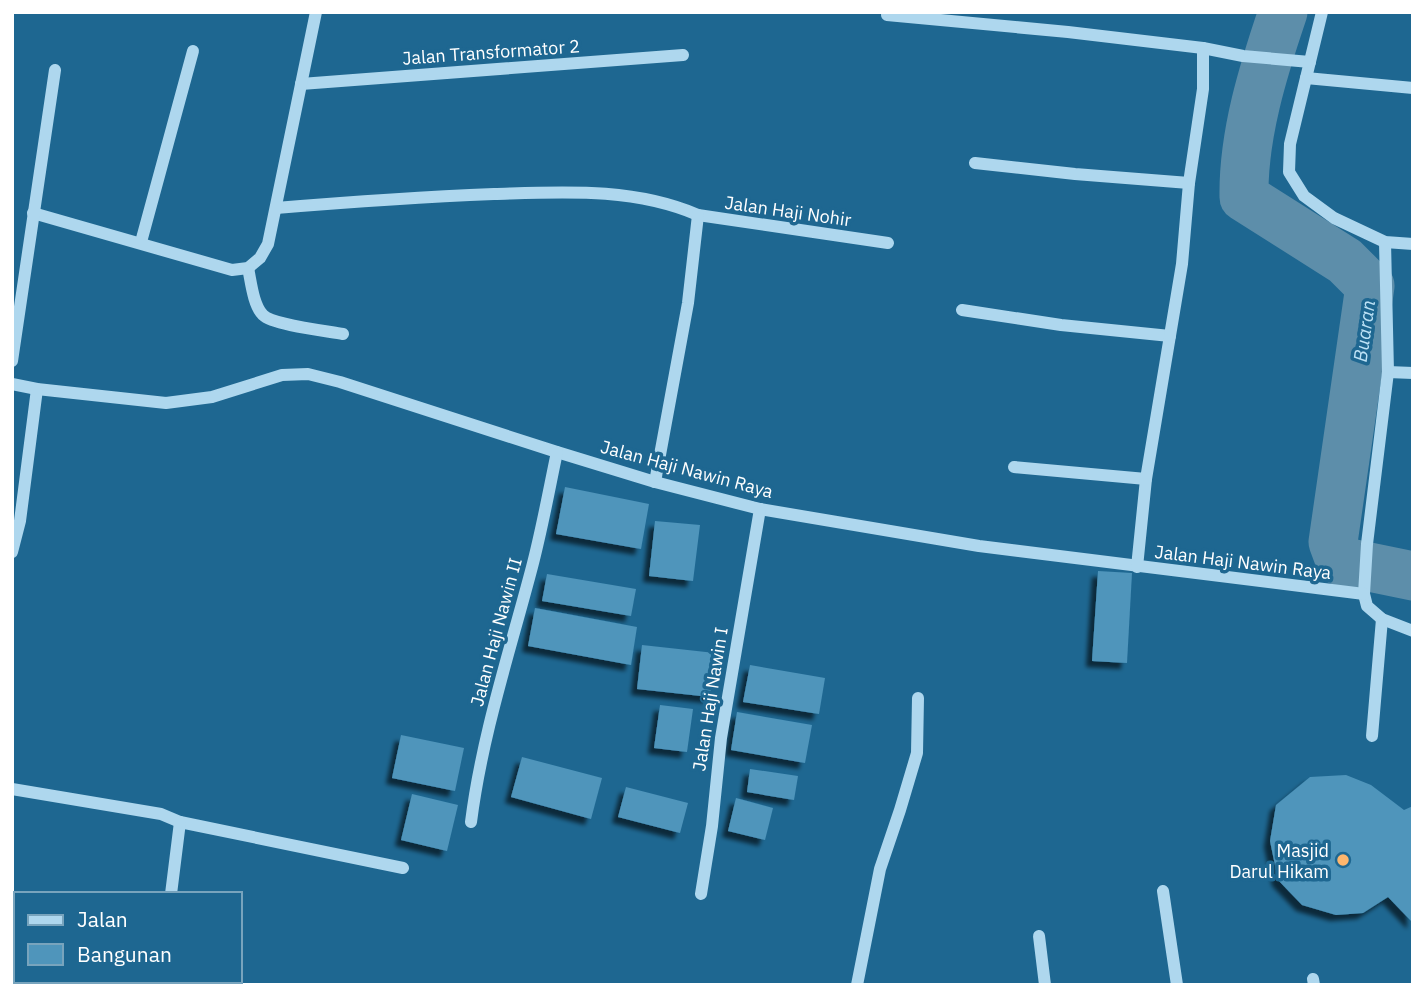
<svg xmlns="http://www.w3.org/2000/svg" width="1425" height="997" font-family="'IBM Plex Sans',sans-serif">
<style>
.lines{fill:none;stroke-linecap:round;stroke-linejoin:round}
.river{stroke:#5d8eaa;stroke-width:49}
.building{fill:#4f95bb;filter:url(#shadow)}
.minor{stroke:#aed7ee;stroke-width:12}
.poi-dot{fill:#fdb66d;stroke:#1e6791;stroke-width:2.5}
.labels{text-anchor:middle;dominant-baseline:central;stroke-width:7;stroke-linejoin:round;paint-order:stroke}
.street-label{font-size:18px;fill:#fff;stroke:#1e6791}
.poi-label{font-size:18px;fill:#fff;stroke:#1e6791;text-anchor:end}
.water-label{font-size:19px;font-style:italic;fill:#bde2f6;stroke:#1e6791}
</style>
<defs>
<filter id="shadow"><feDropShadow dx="-6" dy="6" stdDeviation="2" flood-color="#0009"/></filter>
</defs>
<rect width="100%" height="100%" fill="#1e6791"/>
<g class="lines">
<path class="river" d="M1283,12C1263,71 1243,135 1244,197L1345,261L1370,286L1333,542L1340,561L1413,576"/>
</g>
<g class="building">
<polygon points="565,487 649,504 641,549 556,534"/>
<polygon points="655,521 700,525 693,581 649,576"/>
<polygon points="1098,571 1132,573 1127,663 1092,661"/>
<polygon points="547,574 636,589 631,616 542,601"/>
<polygon points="535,608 637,627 631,665 528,646"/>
<polygon points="642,645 715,653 710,697 637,689"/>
<polygon points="750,665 825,678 819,714 743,702"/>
<polygon points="660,705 693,709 687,752 654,748"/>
<polygon points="737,712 812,725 805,763 731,750"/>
<polygon points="401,735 464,748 455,791 392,778"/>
<polygon points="522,757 602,778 591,819 511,797"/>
<polygon points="750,769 798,776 794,800 747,792"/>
<polygon points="1346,775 1371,785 1404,810 1413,806 1413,923 1388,897 1363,913 1336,915 1302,905 1278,880 1270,841 1276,805 1310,777"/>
<polygon points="626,787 688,803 680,833 618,817"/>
<polygon points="412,794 458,805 447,851 401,840"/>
<polygon points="736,798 773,808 765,840 728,831"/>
</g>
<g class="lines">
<g class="minor">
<polyline points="1322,12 1290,144 1289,172 1304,196 1334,218 1385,242 1413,244"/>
<polyline points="887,15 1068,32 1203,48 1243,56 1310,62"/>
<polyline points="1306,78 1413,88"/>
<polyline points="301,84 683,55"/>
<polyline points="975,163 1075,174 1189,183"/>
<path d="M276,208C349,202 421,197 494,194C562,192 633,187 698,215L888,243"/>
<polyline points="33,213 232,270 248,268 260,258 268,244 316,12"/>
<polyline points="141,242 193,51"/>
<polyline points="1385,242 1388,372 1367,544 1364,594 1367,606 1382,619 1413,631"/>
<path d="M248,268C251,281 253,305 263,315C273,325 327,331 343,334"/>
<polyline points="962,310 1061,325 1170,336"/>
<polyline points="12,361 55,70"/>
<polyline points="1388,372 1413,373"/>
<polyline points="12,384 37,389 166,403 212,397 282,375 308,374 340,382 557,452 655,482 760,509 979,546 1364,594"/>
<polyline points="1014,467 1146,479"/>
<polyline points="655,482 688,303 698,215"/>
<polyline points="12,552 20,521 37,389"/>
<polyline points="1137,567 1146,479 1182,264 1189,183 1203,89 1203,48"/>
<polyline points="1372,736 1382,619"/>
<polyline points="12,789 161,814 180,822 403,868"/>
<path d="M471,822C482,735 510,651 532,567C542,529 549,490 557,452"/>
<polyline points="1163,891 1177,985"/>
<polyline points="171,894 180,822"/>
<polyline points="701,894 712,826 721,738 760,509"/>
<polyline points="1039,936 1045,985"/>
<polyline points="1313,979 1314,985"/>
<polyline points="154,985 155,981"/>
<polyline points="857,985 880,869 900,810 917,753 918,698"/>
</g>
</g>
<circle class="poi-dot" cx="1343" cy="860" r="7"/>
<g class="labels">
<g class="street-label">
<text transform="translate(491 52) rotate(-4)">Jalan Transformator 2</text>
<text transform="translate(788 211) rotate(8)">Jalan Haji Nohir</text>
<text transform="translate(687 469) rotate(15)">Jalan Haji Nawin Raya</text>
<text transform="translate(1243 562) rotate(7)">Jalan Haji Nawin Raya</text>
<text transform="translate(496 632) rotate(-75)">Jalan Haji Nawin II</text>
<text transform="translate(710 699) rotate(-81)">Jalan Haji Nawin I</text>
</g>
<g class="poi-label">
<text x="1329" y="850">Masjid<tspan x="1329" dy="21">Darul Hikam</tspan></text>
</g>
<g class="water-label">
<text transform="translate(1364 331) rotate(-82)">Buaran</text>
</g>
</g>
<rect width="1425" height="997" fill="none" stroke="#ffffff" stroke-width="28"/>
<rect x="14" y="892" width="228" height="91" fill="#1e6791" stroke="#78a4bd" stroke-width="2"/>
<rect x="28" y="915" width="35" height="10" fill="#aed7ee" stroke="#78a4bd" stroke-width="2"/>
<text x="77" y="927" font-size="21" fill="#ffffff">Jalan</text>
<rect x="28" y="944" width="35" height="21" fill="#4f95bb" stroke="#78a4bd" stroke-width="2"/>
<text x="77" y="962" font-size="21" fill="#ffffff">Bangunan</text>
</svg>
